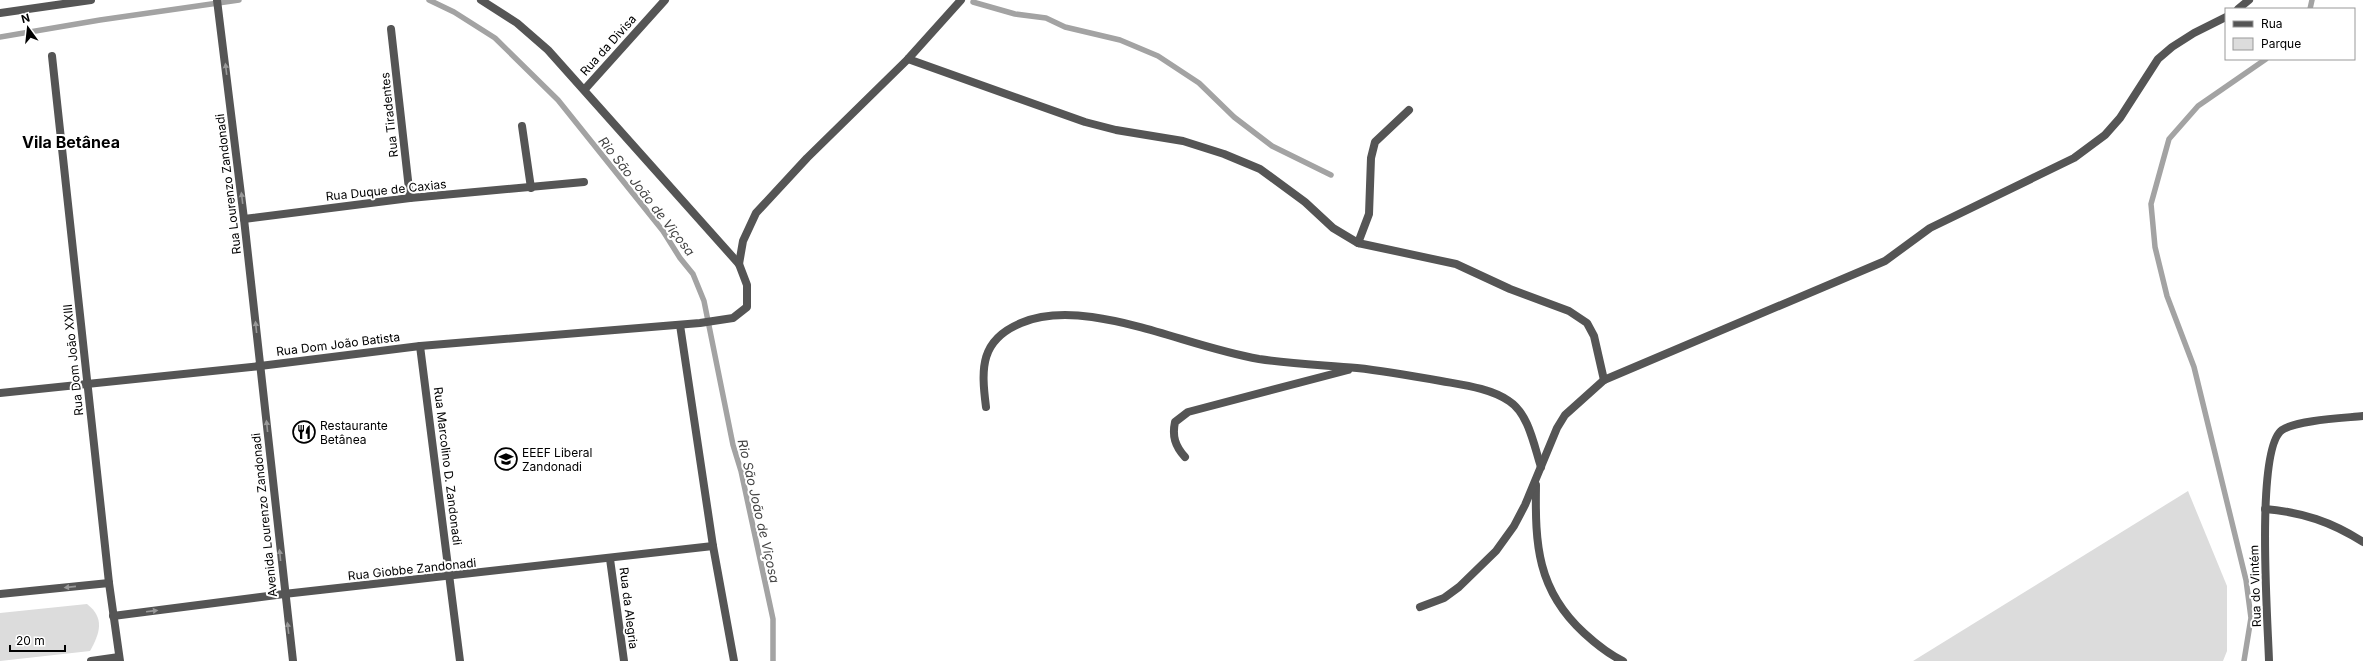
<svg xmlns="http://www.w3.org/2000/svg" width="2363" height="661" font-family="Inter,sans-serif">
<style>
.green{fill:#dcdcdc}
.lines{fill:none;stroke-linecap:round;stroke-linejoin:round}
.stream{stroke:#a3a3a3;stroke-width:5.5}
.service{stroke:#555;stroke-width:8}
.minor{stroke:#555;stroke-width:8}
.tertiary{stroke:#555;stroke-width:8}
.oneway{fill:#999}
.labels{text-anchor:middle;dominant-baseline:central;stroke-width:4;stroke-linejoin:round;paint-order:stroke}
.street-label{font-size:12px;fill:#000;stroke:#fff}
.poi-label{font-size:12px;fill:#000;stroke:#fff;text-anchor:start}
.water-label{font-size:13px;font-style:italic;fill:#444;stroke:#fff}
.district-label{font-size:16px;font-weight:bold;fill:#000;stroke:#fff}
</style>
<rect width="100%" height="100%" fill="#fff"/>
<g class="green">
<polygon points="2188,491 2227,586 2227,651 2223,661 1913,661"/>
<path d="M87,604C105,618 100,633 90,651L0,661V613Z"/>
</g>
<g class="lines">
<g class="stream">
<polyline points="429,0 454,12 495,38 558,100 663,231 680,258 693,274 704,301 733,445 741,471 773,619 773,661"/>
<polyline points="973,2 1015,14 1046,18 1065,27 1120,40 1158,56 1199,83 1234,117 1272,146 1331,175"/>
<polyline points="2310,9 2312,0"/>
<polyline points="0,37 100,20 239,0"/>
<polyline points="2244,661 2251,618 2246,580 2194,367 2167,296 2155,247 2151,204 2169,139 2198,106 2266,59"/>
</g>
<polyline class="service" points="1358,243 1369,214 1371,158 1375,142 1409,110"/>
<g class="minor">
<polyline points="481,0 517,23 548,50 739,264"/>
<polyline points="2238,9 2249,0"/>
<polyline points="0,13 91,0"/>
<polyline points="391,29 410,198"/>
<polyline points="52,56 109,583 120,661"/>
<polyline points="908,59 1085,122 1116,130 1183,141 1224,154 1260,169 1305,202 1333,228 1358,243 1456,264 1510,289 1569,311 1587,323 1594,336 1604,380"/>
<polyline points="585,89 665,0"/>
<polyline points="522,126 531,188"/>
<polyline points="244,219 410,198 584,182"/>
<polyline points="680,325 713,546 734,661"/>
<polyline points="420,346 460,661"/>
<polyline points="0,393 260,366 420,346 700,323 733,318 747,307 747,285 739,264 743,241 756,213 807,158 908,59 961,0"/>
<path d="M986,407C981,368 980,340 1021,323C1042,314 1070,314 1092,317C1149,325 1203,349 1259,359C1292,364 1325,365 1357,368C1385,371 1413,376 1441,381C1463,385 1490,388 1509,401C1529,414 1534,446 1541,467"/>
<path d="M1185,457C1175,446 1172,436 1175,422L1188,412L1348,370"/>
<path d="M1536,485C1535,544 1537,590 1584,633C1596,644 1608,654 1623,661"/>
<path d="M2265,509C2302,512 2332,522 2363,542"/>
<polyline points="610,559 624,661"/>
<polyline points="0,594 109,583"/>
<polyline points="1420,607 1444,598 1459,587 1496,551 1514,526 1525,505 1557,428 1565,415 1604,380 1885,261 1930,228 2074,158 2105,135 2120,118 2158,59 2172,47 2194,33 2226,17"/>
<polyline points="113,616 284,594 713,546"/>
<polyline points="91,661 119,657"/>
<path d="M2269,661C2268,624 2255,449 2282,430C2297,420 2344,418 2363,416"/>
</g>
<polyline class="tertiary" points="217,0 244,219 293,661"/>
</g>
<defs><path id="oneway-solid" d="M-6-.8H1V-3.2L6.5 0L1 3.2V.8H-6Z"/></defs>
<g class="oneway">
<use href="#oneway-solid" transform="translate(226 69) rotate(-97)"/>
<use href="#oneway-solid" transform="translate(242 198) rotate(-97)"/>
<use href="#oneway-solid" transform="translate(256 327) rotate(-96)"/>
<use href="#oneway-solid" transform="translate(267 426) rotate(-96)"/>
<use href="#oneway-solid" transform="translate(280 555) rotate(-96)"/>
<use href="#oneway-solid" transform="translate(70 587) rotate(174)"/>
<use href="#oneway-solid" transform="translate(152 611) rotate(-7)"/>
<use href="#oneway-solid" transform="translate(288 628) rotate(-97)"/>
</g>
<defs>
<g id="restaurant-ring" transform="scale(1.15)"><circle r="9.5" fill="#fff" stroke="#000" stroke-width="1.5"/><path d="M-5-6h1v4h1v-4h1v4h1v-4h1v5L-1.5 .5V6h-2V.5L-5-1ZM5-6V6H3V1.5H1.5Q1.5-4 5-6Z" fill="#000"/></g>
<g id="school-ring" transform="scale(1.15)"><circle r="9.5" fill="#fff" stroke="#000" stroke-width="1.5"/><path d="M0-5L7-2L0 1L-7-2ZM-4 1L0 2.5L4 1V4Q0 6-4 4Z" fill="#000"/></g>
</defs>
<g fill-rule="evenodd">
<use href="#restaurant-ring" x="304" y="432"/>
<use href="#school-ring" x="506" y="459"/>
</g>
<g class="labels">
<g class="street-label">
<text transform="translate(608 45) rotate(-48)">Rua da Divisa</text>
<text transform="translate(389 115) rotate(-96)">Rua Tiradentes</text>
<text transform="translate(228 184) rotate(-97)">Rua Lourenzo Zandonadi</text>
<text transform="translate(386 190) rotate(-6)">Rua Duque de Caxias</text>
<text transform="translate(338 344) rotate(-7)">Rua Dom João Batista</text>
<text transform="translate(73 360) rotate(-96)">Rua Dom João XXIII</text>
<text transform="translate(448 466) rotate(83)">Rua Marcolino D. Zandonadi</text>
<text transform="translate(264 515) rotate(-96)">Avenida Lourenzo Zandonadi</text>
<text transform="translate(412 569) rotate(-6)">Rua Giobbe Zandonadi</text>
<text transform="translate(2255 586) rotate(-92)">Rua do Vintém</text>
<text transform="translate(629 608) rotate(83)">Rua da Alegria</text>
</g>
<g class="poi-label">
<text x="320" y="425">Restaurante<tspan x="320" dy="14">Betânea</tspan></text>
<text x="522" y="452">EEEF Liberal<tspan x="522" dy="14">Zandonadi</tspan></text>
</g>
<g class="water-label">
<text transform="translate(647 196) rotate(52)">Rio São João de Viçosa</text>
<text transform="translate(759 511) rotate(77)">Rio São João de Viçosa</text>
</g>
<g class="district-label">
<text x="71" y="142">Vila Betânea</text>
</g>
</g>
<rect x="2225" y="8" width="130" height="52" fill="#ffffff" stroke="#999999"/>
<rect x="2233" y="21" width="20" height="6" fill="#555555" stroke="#999999"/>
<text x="2261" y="28" font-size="12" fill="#000000">Rua</text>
<rect x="2233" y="38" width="20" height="12" fill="#dcdcdc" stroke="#999999"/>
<text x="2261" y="48" font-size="12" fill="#000000">Parque</text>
<g transform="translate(28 28) rotate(345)" stroke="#ffffff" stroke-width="3" paint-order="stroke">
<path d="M0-3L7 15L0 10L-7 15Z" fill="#000000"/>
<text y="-6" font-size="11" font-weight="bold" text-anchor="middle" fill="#000000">N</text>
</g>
<path d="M10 645v6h55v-6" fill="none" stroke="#000000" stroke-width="2"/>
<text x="16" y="645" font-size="12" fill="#000000" stroke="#ffffff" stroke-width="3" paint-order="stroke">20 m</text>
</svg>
